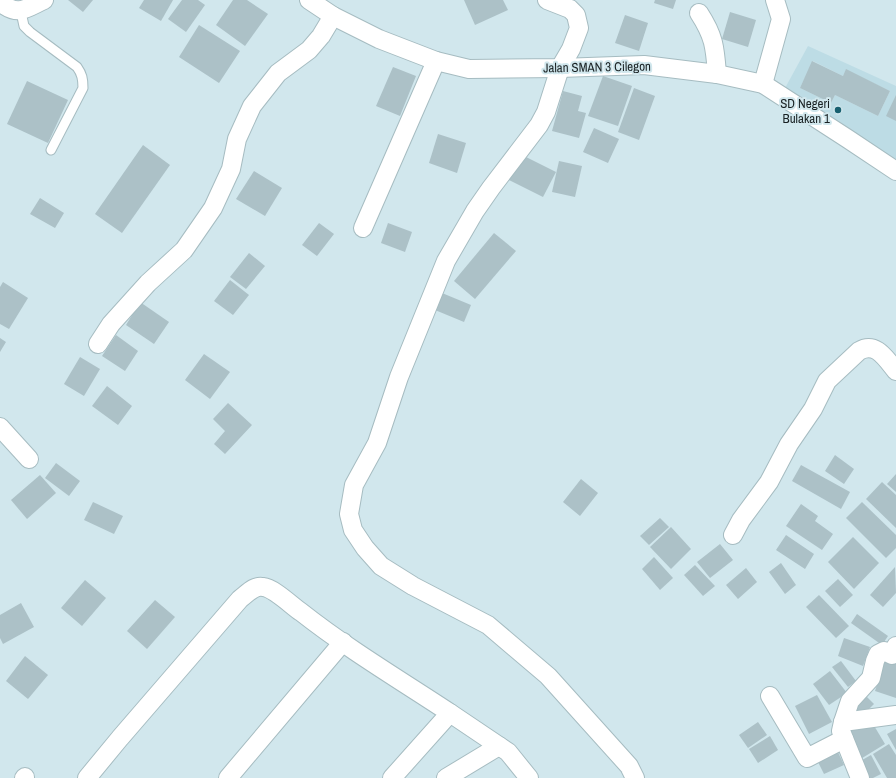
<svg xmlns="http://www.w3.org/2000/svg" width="896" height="778" font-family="'Archivo Narrow',sans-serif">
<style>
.built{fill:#bddce5;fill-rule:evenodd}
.building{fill:#acc1c7}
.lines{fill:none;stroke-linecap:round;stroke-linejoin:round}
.lane-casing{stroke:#a6bcc1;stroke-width:11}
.street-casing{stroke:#a6bcc1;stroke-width:20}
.lane{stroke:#fff;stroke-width:9}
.street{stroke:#fff;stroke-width:18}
.poi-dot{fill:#186070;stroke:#d1e7ed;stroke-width:1.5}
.labels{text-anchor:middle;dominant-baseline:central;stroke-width:4;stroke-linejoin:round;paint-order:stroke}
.street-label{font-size:13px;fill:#192123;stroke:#d1e7ed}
.poi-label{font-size:13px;fill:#192123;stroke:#d1e7ed;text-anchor:end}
</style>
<rect width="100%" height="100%" fill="#d1e7ed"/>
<path class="built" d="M808,46L896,86V168L784,90ZM813,61L843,76L846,70L890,91L878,116L835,95L831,103L800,88Z"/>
<g class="building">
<polygon points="68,0 93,0 83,12"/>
<polygon points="144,0 173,0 161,21 139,8"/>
<polygon points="182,0 198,0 205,5 186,32 168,19"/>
<polygon points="233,0 247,0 268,14 245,46 216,25"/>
<polygon points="464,0 503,0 508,10 475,25"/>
<polygon points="655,0 676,0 673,9 654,3"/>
<polygon points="730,12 756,20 748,47 722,39"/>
<polygon points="625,15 648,23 639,51 615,43"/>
<polygon points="199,25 240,51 219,83 179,57"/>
<polygon points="812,61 843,76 846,69 890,91 878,116 835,95 831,103 800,88"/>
<polygon points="393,67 416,76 400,116 376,106"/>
<polygon points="603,76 632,86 618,126 588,116"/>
<polygon points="27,81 68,100 48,143 7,124"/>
<polygon points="634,88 655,96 639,140 618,132"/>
<polygon points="563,91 582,96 578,111 586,113 579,138 552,131"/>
<polygon points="896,95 896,121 886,116"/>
<polygon points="594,128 619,139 608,163 583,152"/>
<polygon points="438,134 466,143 457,173 429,163"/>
<polygon points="143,145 170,165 122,233 95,214"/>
<polygon points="522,155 556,172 543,197 509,180"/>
<polygon points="559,161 582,166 575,197 552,192"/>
<polygon points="254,171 282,188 265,216 236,199"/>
<polygon points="40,198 64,213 55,228 30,214"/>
<polygon points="319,223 334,234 317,256 302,245"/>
<polygon points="388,223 412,232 405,252 381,243"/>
<polygon points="494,233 516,251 475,299 454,281"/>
<polygon points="249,253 265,266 246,289 230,277"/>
<polygon points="230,280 249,295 233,315 214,301"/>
<polygon points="3,282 28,298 9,329 0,324 0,287"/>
<polygon points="442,293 471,305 464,322 435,310"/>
<polygon points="140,302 169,322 154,344 126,325"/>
<polygon points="116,335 138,351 125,371 102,356"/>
<polygon points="0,338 6,342 0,352"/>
<polygon points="204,354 230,372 210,399 185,380"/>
<polygon points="80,357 100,369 84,396 64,384"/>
<polygon points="107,386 132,406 118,425 92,406"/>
<polygon points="228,403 252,425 225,454 214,444 225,431 213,419"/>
<polygon points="835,455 854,469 844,484 825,471"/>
<polygon points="56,463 80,481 69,496 45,478"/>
<polygon points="801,465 850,492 841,509 792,481"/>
<polygon points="896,474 896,492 887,484"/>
<polygon points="40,475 56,493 27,519 11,500"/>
<polygon points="581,479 598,493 580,516 563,502"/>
<polygon points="882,482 896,495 896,528 866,499"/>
<polygon points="93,502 123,516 114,534 84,520"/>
<polygon points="862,502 896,535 896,548 886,558 846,518"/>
<polygon points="801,504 818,516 815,521 833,534 822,550 786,526"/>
<polygon points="660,518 669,527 649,545 640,536"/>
<polygon points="671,527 691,549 671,569 650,547"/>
<polygon points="786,535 814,554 805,569 776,550"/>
<polygon points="853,537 879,563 854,589 828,562"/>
<polygon points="720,544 733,560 710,578 697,562"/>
<polygon points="654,557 673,578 660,590 642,569"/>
<polygon points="781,563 796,585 785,594 769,572"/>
<polygon points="695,565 715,586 703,596 684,575"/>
<polygon points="895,567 896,593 883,607 870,595"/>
<polygon points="746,568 757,582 738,599 726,585"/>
<polygon points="838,579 853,595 840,607 825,591"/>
<polygon points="85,580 106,598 82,626 61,608"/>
<polygon points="819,595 849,626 836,638 806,607"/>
<polygon points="155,600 175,617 147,649 127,631"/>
<polygon points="21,603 34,627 3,644 0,638 0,615"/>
<polygon points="857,614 888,636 882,645 851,623"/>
<polygon points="844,638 870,647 863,666 838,656"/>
<polygon points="25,656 48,675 28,699 6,681"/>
<polygon points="885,660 896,664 896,698 875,691"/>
<polygon points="841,661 856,681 848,687 832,667"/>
<polygon points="830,671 847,693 829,705 813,684"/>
<polygon points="817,695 832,722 809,734 795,706"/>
<polygon points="865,695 874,704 862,716 853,706"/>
<polygon points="870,719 885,744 859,760 844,734"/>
<polygon points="758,722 767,735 748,748 739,735"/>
<polygon points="896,729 896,750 887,734"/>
<polygon points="770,736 778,750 758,763 749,749"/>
<polygon points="889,744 896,755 896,778 887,778 873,754"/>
<polygon points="837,750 844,765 824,774 817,760"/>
<polygon points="871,755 881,774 873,778 863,778 855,764"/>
</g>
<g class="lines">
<g class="lane-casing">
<path id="lane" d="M21,12L24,26L30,32L77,67C82,74 83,79 83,88L51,150"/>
</g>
<g class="street-casing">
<g id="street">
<polyline points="309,0 333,16 379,39 436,61 469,69 560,68 644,65 717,74 763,84 848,139 896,171"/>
<polyline points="547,0 570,9 576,15 579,28 571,49 560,68 546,112 539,125 491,188 475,211 446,261 399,377 377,443 354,485 349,514 353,530 365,548 381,566 413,586 488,625 548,676 629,766 635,778"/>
<path d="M0,2C18,17 25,9 44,0"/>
<path d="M699,13C714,36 715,47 717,74"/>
<polyline points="763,84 781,19 775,0"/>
<polyline points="363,228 436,61"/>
<polyline points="98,344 111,324 148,283 184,250 213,208 231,169 237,139 252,106 278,73 309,50 321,36 333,16"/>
<polyline points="0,427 29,459"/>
<path d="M733,535L741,520L769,482L789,444L813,409L827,381L859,351C876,341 886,359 896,371"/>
<polyline points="770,696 807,758 844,739"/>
<polyline points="843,722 896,715"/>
<polyline points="499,746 508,752 529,778"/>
<polyline points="24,778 25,777"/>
<path d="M87,778L120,738L240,599C247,594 254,585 263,587C274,588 292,606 301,612C348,649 400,680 450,713L392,778"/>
<polyline points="228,778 343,642"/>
<polyline points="446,778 499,746 450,713"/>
<polyline points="860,778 841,731 843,722 850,701 871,678 875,661 878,654 884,651 892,655 896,646"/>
</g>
</g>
<use href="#lane" class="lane"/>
<use href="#street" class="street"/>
</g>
<circle class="poi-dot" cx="838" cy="110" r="4"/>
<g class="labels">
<g class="street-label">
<text transform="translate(597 67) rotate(-1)">Jalan SMAN 3 Cilegon</text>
</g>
<g class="poi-label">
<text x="830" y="103">SD Negeri<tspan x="830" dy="15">Bulakan 1</tspan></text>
</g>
</g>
</svg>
